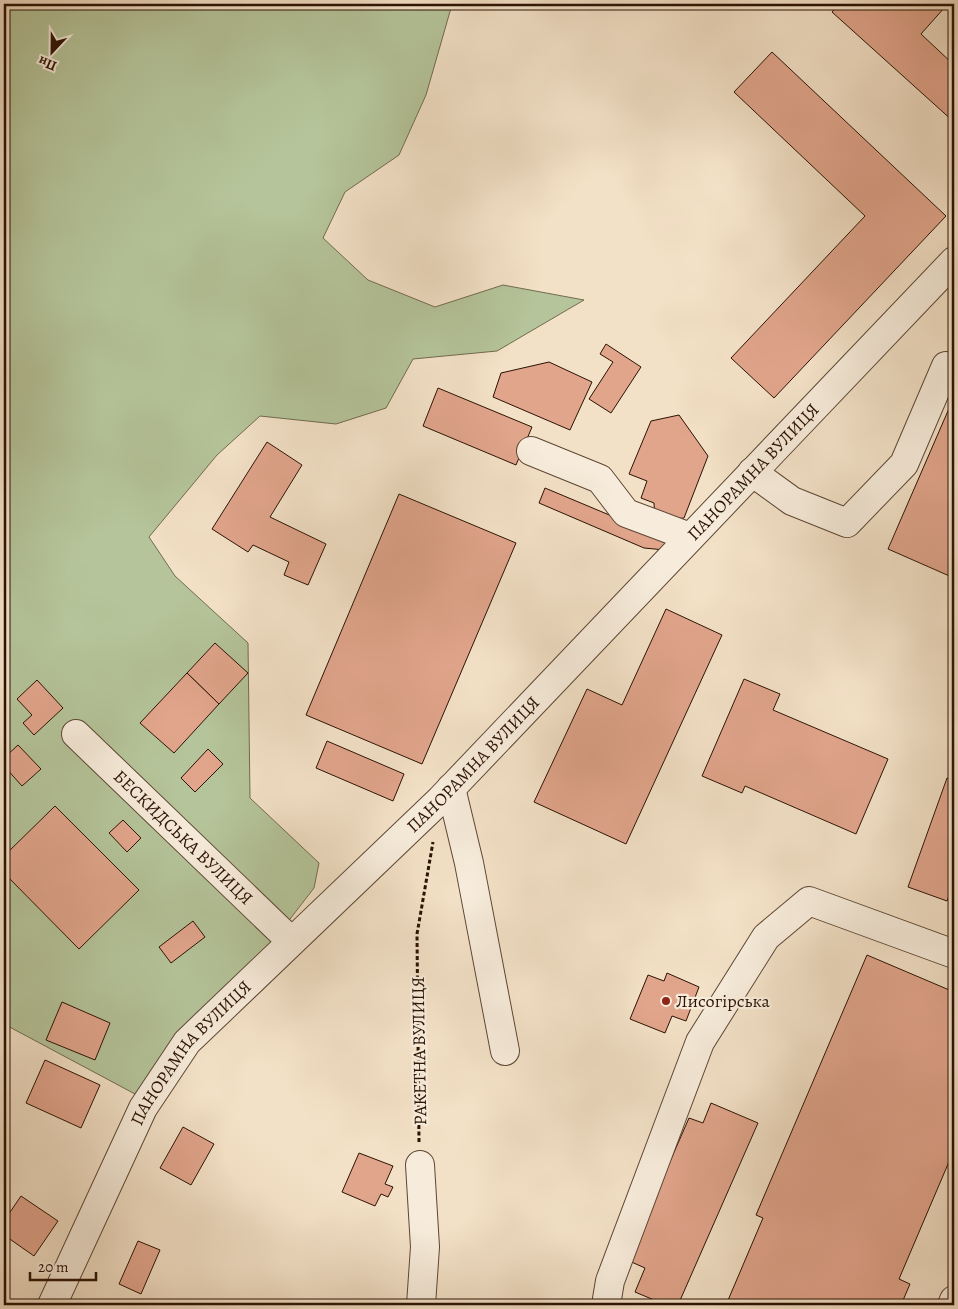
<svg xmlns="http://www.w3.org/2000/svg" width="958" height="1309" font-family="Alegreya,serif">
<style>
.green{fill:#b5c49a;stroke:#706b4e}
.building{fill:#e1a58c;stroke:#2b1203}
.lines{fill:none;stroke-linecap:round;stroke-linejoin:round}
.minor-casing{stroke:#5d4634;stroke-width:30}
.path{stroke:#2b1203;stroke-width:3;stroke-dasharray:4 2.5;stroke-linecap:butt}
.minor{stroke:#f7ecdb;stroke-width:28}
.poi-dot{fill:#8f2418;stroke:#f7ecdb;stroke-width:2}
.labels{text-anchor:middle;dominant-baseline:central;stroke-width:4.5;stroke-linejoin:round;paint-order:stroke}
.street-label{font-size:18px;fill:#2b1203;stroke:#f7ecdb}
.poi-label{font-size:18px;fill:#2b1203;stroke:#f7ecdb;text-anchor:start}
</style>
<rect width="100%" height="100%" fill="#f3e1c7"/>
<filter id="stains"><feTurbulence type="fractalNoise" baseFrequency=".004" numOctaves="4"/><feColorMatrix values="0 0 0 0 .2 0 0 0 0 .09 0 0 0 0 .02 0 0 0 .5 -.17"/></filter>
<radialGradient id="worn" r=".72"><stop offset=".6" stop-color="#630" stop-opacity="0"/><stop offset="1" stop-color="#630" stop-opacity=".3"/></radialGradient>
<polygon class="green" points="4,4 455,4 451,8 426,95 399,155 345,192 323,238 368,280 435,307 503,285 584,300 497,351 413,359 386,408 336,424 260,416 217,455 149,537 175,576 248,643 250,798 319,863 314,888 266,950 135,1094 4,1024 4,101 7,97 4,63"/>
<g class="building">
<polygon points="839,4 954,4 954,11 952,13 945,7 921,34 954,65 954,122 832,12"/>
<polygon points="772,52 946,216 774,398 731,358 865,216 734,92"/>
<polygon points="606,344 641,367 611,413 589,399 613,362 600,354"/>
<polygon points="549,362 592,382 570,430 493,397 501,373"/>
<polygon points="438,388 532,427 516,465 423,426"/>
<polygon points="954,397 954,578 888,549"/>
<polygon points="679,415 708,456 684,518 655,521 654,503 641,498 647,481 629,474 651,421"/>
<polygon points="267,442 302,465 270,517 326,544 308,585 284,575 289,562 253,545 248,552 212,529"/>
<polygon points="545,488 669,540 665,550 644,548 539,503"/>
<polygon points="399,494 516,543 422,764 306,715"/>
<polygon points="666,609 722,635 626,844 534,802 587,689 622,705"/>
<polygon points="215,643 248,673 219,704 187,673"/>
<polygon points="187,673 219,704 174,753 140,723"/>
<polygon points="744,679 780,694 773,710 888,759 856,834 745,786 742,793 702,776"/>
<polygon points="37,680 63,708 34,735 23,723 32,715 17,699"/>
<polygon points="327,741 404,774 393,801 316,768"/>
<polygon points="18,745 41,769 22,786 4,766 4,758"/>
<polygon points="208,749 223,764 195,792 181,778"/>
<polygon points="947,778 954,780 954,883 947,901 908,887"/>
<polygon points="55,806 139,890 79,949 4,873 4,856"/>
<polygon points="123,820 141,838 127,852 109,833"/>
<polygon points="193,921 205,937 171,963 159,947"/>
<polygon points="867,955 954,992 954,1150 899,1279 910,1284 901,1305 726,1305 763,1218 756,1215"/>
<polygon points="667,973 699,987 686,1021 672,1016 665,1033 630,1019 648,975 664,981"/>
<polygon points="62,1002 110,1023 95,1060 46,1040"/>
<polygon points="45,1060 100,1085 81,1128 26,1103"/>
<polygon points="711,1103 758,1123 678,1305 666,1305 635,1292 645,1268 627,1260 689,1118 703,1123"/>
<polygon points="183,1127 214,1144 191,1185 160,1168"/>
<polygon points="359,1153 393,1166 385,1184 393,1187 388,1197 381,1194 375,1206 342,1192"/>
<polygon points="21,1196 58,1221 34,1256 4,1235 4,1221"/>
<polygon points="138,1241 160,1250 141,1294 119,1284"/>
</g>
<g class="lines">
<g class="minor-casing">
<g id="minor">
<polyline points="531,451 600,479 626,513 690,537"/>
<polyline points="752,472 792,501 847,523 904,464 946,366"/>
<path id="s1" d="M76,734L291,941"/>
<polyline points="451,788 469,863 505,1051"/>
<polyline points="420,1165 425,1247 421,1305"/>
<path id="s2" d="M52,1305L143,1108L187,1042L441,799L954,261"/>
<polyline points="606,1305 610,1281 700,1042 766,937 809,901 954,954"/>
<polyline points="952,1305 954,1300"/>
</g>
</g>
<polyline class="path" points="419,1142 417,934 433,842"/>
<use href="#minor" class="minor"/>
</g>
<circle class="poi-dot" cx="666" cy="1001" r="5"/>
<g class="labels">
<g class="street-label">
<text stroke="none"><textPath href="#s2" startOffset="1100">ПАНОРАМНА ВУЛИЦЯ</textPath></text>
<text stroke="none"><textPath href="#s2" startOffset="695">ПАНОРАМНА ВУЛИЦЯ</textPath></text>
<text stroke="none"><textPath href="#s1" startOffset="149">БЕСКИДСЬКА ВУЛИЦЯ</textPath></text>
<text transform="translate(419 1051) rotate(-91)">РАКЕТНА ВУЛИЦЯ</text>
<text stroke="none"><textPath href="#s2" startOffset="290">ПАНОРАМНА ВУЛИЦЯ</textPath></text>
</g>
<g class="poi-label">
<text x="676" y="1001">Лисогірська</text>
</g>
</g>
<rect width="958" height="1309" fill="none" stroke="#f3e1c7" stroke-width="20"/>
<rect x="5" y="5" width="948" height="1299" fill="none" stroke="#2b1203" stroke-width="2.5"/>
<rect x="10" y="10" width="938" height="1289" fill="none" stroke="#2b1203"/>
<g transform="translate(52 52) rotate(202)" stroke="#f7ecdb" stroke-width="4" paint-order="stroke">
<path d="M0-4L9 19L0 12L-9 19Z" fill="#2b1203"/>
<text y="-8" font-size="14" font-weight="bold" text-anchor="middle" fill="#2b1203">Пн</text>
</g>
<path d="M30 1272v8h66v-8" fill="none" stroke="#2b1203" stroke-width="2.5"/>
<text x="38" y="1272" font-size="15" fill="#2b1203" stroke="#f7ecdb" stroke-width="4" paint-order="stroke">20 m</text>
<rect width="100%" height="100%" filter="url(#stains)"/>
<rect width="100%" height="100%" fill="url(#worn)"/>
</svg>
